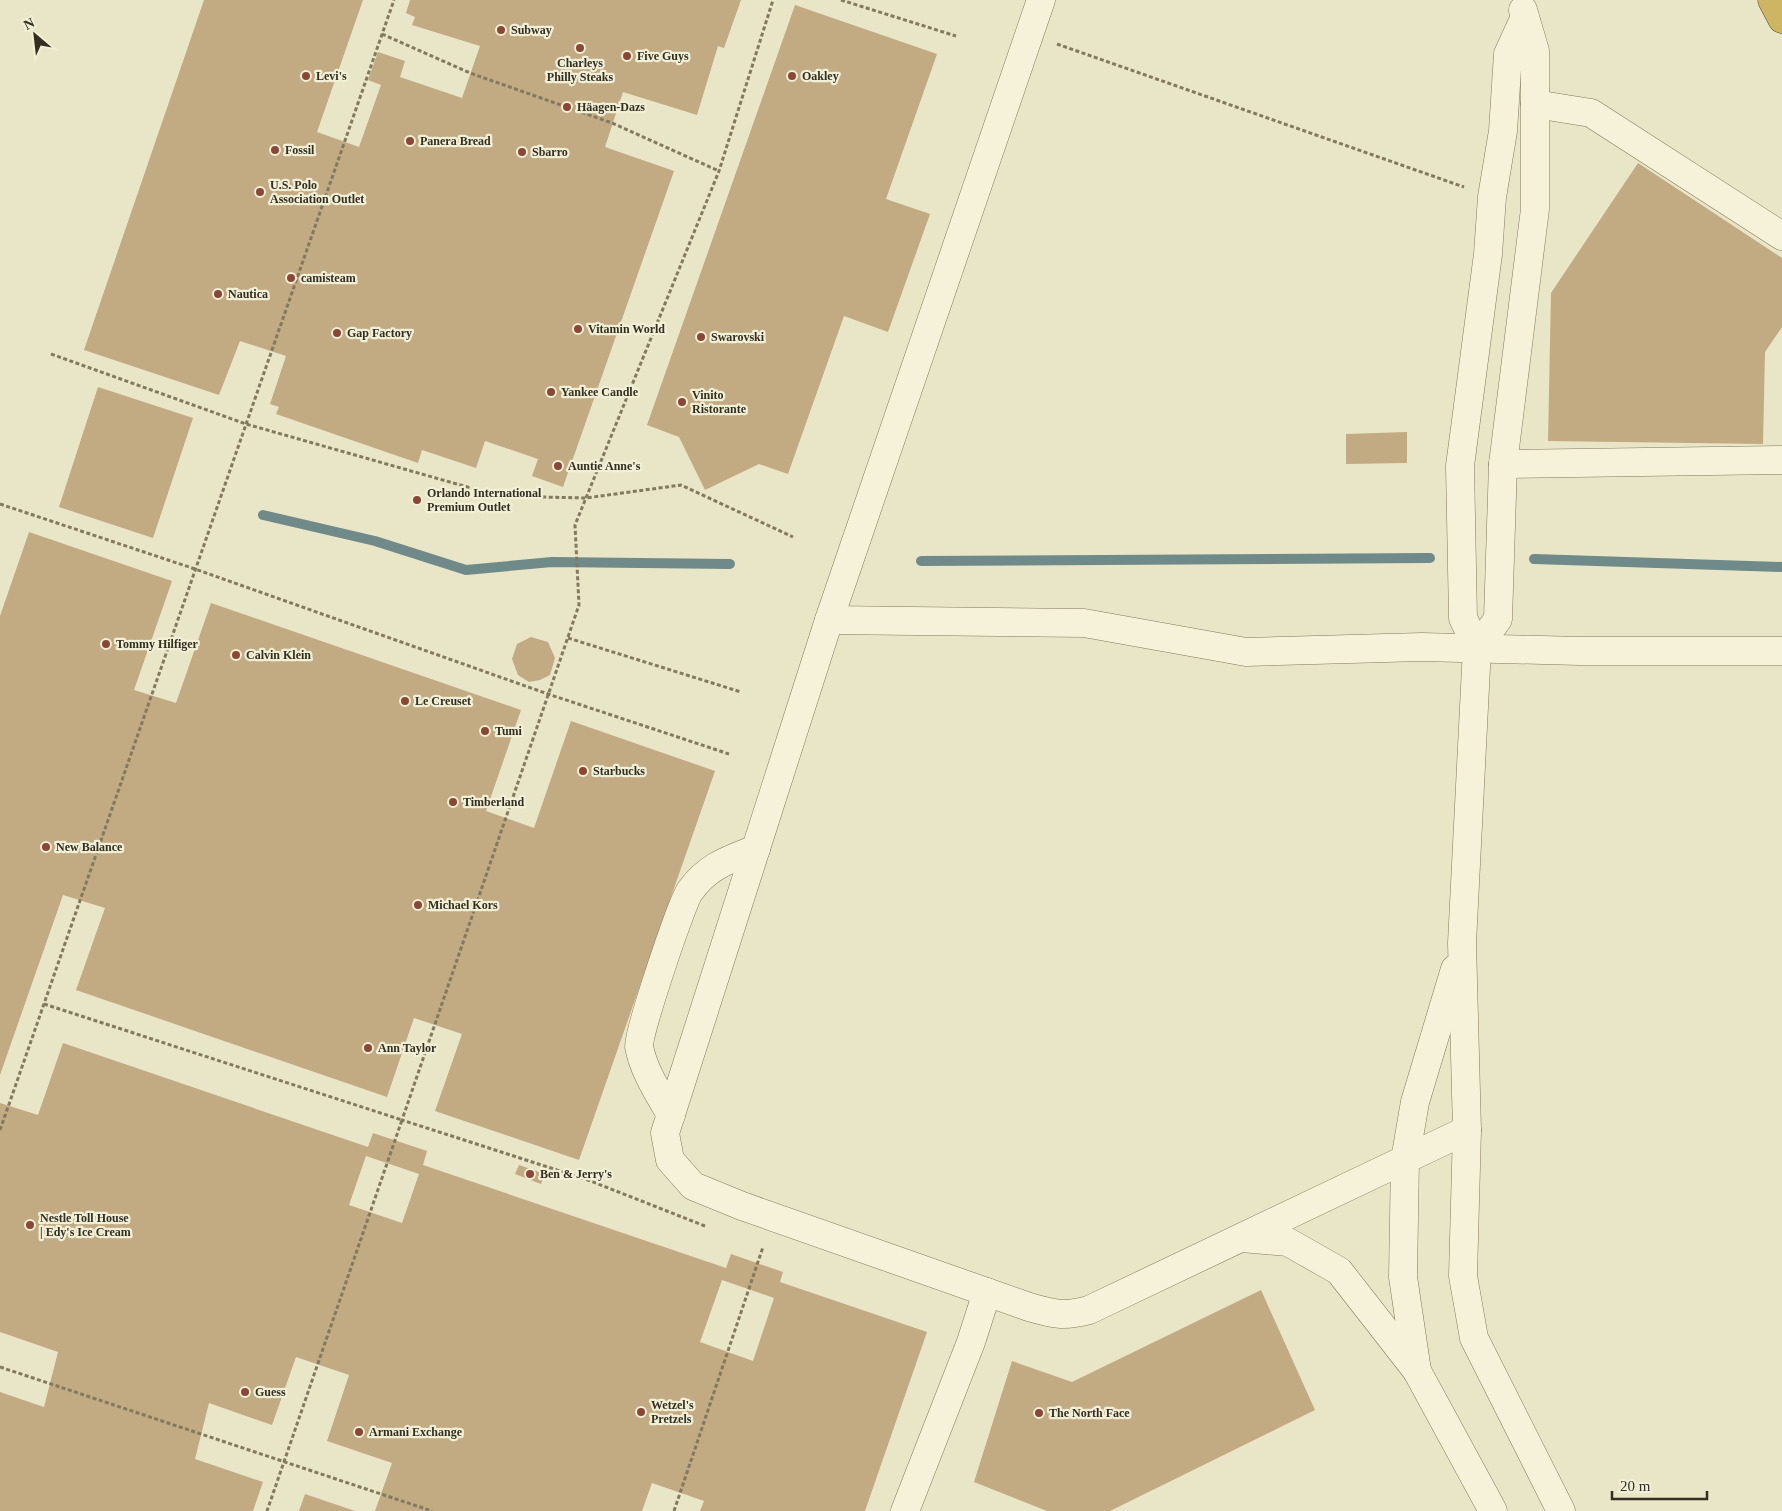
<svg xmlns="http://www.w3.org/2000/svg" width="1782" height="1511" font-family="'Times New Roman',serif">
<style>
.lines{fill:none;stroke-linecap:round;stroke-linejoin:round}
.stream{stroke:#708a89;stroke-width:10}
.building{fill:#c2aa82;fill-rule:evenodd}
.minor-casing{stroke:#82795f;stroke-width:29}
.highway-casing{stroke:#514732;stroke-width:29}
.path{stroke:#82795f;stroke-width:3;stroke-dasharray:4 2.5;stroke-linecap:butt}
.minor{stroke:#f5f2d9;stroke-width:28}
.highway{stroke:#cdb563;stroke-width:28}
.poi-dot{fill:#8a4736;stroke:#f1efd6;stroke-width:2}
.labels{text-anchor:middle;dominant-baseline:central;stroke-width:4.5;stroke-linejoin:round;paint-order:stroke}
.poi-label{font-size:12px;font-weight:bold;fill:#342e21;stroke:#f1efd6;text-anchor:start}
</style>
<rect width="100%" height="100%" fill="#e9e6c7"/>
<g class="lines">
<g class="stream">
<polyline points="263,515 375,541 466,570 552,562 730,564"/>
<polyline points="1534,559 1782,567"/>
<polyline points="921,561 1430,558"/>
</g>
</g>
<g class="building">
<polygon points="204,0 363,0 317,132 359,147 381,85 368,80 378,52 405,61 400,77 462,98 480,46 412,25 415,17 406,13 410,0 741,0 724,48 718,46 697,115 623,92 605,147 674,171 563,487 532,476 538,459 485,441 476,468 422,450 418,463 276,414 279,407 270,404 286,356 240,341 219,395 84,350"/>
<polygon points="795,5 937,54 886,199 930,214 888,332 844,316 788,474 759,464 705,490 679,437 647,425"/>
<polygon points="1638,163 1782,258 1782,327 1765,352 1763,444 1548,441 1551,293"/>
<polygon points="98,387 193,418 153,538 59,507"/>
<polygon points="1407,432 1407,463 1346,464 1346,434"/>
<polygon points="29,532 172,581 134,690 176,703 211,603 521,710 486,811 534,828 571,721 715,771 579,1160 435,1111 462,1034 414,1018 387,1097 76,990 105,908 63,895 0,1075 0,616"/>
<polygon points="531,637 548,642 555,658 550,675 540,680 529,682 518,675 512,659 517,644"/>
<path d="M63,1043L368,1147L373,1133L427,1151L423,1165L726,1268L731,1254L783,1272L780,1282L927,1332L865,1511H700L704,1501L652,1483L642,1511H375L392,1463L327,1441L349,1375L296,1357L272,1425L209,1403L195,1459L263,1482L253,1511H0V1392L44,1407L58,1352L0,1332V1103L38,1115ZM366,1156L419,1174L402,1223L349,1205ZM722,1280L774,1298L753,1361L700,1342Z"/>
<polygon points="519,1165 545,1174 541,1184 515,1174"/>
<polygon points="1261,1290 1315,1410 1110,1511 1047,1511 974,1482 1012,1361 1072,1382"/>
<polygon points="305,1494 355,1511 299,1511"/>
</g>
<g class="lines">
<g class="minor-casing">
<g id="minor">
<path d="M1041,0L829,620L665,1133L670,1160L693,1186L742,1206L1029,1307C1053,1314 1064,1317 1089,1310L1467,1130"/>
<polyline points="1524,19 1508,54 1503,131 1492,197 1488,254 1460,466 1463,618 1477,648 1462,943 1467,1130 1463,1276 1474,1338 1561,1511"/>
<polyline points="1535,104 1591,113 1782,236"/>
<polyline points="1503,464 1782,460"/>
<polyline points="829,620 1084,623 1246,652 1422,647 1579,651 1782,651"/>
<polyline points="1477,648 1498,619 1503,464 1535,209 1535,51 1523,10"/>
<path d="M671,1115C659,1094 643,1070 639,1046C637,1036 682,901 690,891C708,866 728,860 756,849"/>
<polyline points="1242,1238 1288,1242 1339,1271 1417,1371 1493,1511"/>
<polyline points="1417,1371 1403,1277 1405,1160 1415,1102 1455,969"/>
<polyline points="905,1511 971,1342 987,1292"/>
</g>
</g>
<g class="highway-casing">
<polyline id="highway" points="1772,0 1782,19"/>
</g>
<g class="path">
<polyline points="841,0 956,36"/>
<polyline points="382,34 470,73 612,123 719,171"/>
<polyline points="1057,44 1464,187"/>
<polyline points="51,354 246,424 499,496 586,498 681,485 793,537"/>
<polyline points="0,504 195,569 548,694 729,754"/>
<polyline points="568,638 741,692"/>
<polyline points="44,1004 402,1120 267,1511"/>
<polyline points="0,1130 394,0"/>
<polyline points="705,1226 588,1180 402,1120 579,605 575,525 719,171 773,0"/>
<polyline points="0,1367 432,1511"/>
<polyline points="674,1511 763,1247"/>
</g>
<use href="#minor" class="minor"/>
<use href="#highway" class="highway"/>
</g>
<g class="poi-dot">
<circle cx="501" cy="30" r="5"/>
<circle cx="580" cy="48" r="5"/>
<circle cx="627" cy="56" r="5"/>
<circle cx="306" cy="76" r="5"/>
<circle cx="792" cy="76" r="5"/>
<circle cx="567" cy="107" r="5"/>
<circle cx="410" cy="141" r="5"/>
<circle cx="275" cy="150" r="5"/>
<circle cx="522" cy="152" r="5"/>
<circle cx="260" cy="192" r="5"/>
<circle cx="291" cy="278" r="5"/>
<circle cx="218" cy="294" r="5"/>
<circle cx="578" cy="329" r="5"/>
<circle cx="337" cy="333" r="5"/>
<circle cx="701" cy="337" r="5"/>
<circle cx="551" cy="392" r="5"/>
<circle cx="682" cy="402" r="5"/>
<circle cx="558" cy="466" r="5"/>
<circle cx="417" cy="500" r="5"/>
<circle cx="106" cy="644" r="5"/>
<circle cx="236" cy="655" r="5"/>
<circle cx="405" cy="701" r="5"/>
<circle cx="485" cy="731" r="5"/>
<circle cx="583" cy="771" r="5"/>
<circle cx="453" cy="802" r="5"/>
<circle cx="46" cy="847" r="5"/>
<circle cx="418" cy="905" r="5"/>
<circle cx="368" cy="1048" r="5"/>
<circle cx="530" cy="1174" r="5"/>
<circle cx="30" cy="1225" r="5"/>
<circle cx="245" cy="1392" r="5"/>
<circle cx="641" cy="1412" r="5"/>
<circle cx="1039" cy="1413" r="5"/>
<circle cx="359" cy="1432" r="5"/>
</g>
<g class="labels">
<g class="poi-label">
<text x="511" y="30">Subway</text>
<text x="637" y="56">Five Guys</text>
<text x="580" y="63" text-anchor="middle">Charleys<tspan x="580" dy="14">Philly Steaks</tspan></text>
<text x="316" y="76">Levi's</text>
<text x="802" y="76">Oakley</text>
<text x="577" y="107">Häagen-Dazs</text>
<text x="420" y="141">Panera Bread</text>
<text x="285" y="150">Fossil</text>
<text x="532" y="152">Sbarro</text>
<text x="270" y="185">U.S. Polo<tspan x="270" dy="14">Association Outlet</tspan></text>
<text x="301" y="278">camisteam</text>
<text x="228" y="294">Nautica</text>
<text x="588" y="329">Vitamin World</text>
<text x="347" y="333">Gap Factory</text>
<text x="711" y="337">Swarovski</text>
<text x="561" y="392">Yankee Candle</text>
<text x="692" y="395">Vinito<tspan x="692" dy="14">Ristorante</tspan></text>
<text x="568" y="466">Auntie Anne's</text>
<text x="427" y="493">Orlando International<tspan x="427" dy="14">Premium Outlet</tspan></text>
<text x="116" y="644">Tommy Hilfiger</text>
<text x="246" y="655">Calvin Klein</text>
<text x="415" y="701">Le Creuset</text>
<text x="495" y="731">Tumi</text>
<text x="593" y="771">Starbucks</text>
<text x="463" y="802">Timberland</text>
<text x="56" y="847">New Balance</text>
<text x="428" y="905">Michael Kors</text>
<text x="378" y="1048">Ann Taylor</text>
<text x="540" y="1174">Ben &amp; Jerry's</text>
<text x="40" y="1218">Nestle Toll House<tspan x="40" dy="14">| Edy's Ice Cream</tspan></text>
<text x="255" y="1392">Guess</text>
<text x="651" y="1405">Wetzel's<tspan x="651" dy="14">Pretzels</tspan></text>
<text x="1049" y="1413">The North Face</text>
<text x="369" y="1432">Armani Exchange</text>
</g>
</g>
<g transform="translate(35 35) rotate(332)" stroke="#f1efd6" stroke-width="4" paint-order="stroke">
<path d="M0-4L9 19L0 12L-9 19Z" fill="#342e21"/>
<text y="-8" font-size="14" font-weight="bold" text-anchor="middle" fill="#342e21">N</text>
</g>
<path d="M1612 1491v8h95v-8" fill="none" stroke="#342e21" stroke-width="2.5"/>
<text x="1620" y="1491" font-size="15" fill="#342e21" stroke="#f1efd6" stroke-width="4" paint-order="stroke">20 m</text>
</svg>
